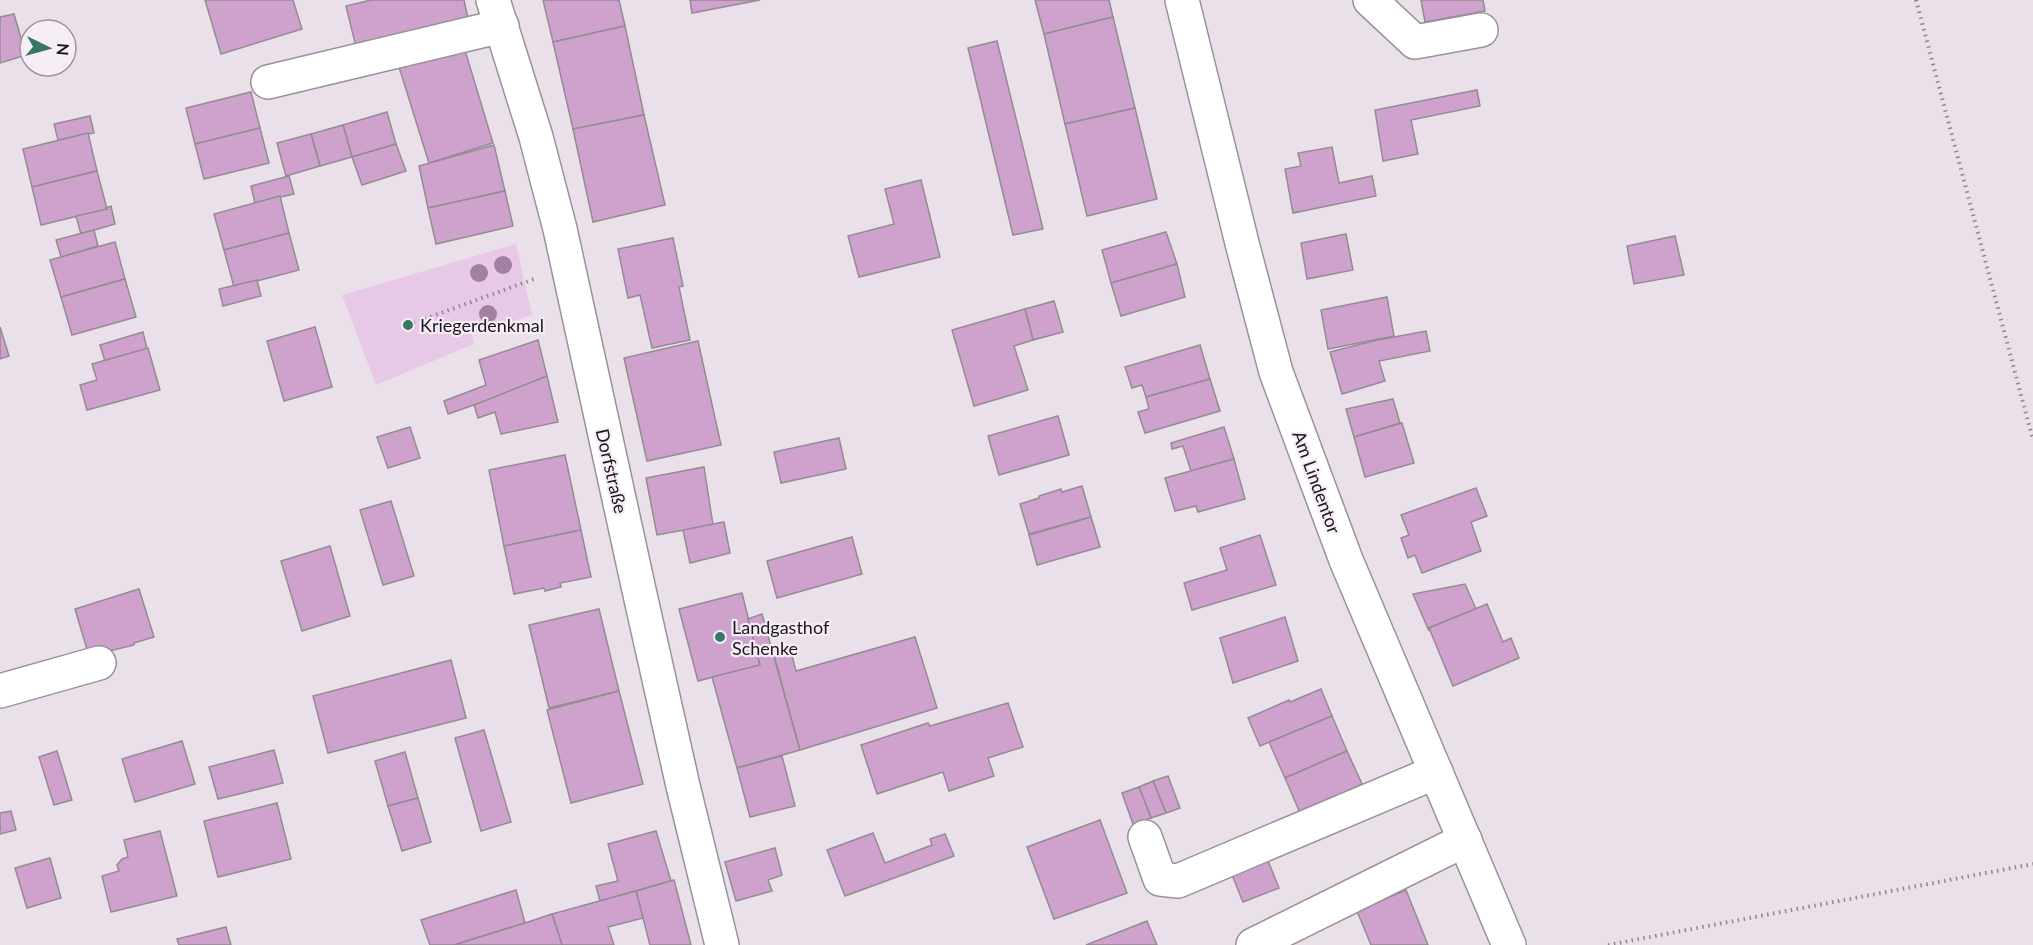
<svg xmlns="http://www.w3.org/2000/svg" width="2033" height="945" font-family="Lato,sans-serif">
<style>
.green{fill:#e8c8e7}
.building{fill:#cea2cd;stroke:#948b93;stroke-width:1.5}
.lines{fill:none;stroke-linecap:round;stroke-linejoin:round}
.minor-casing{stroke:#9a919a;stroke-width:36}
.path{stroke:#8e878d;stroke-width:4;stroke-dasharray:1.5 4.5;stroke-linecap:butt}
.minor{stroke:#fff;stroke-width:33}
.tree{fill:#a280a2}
.poi-dot{fill:#387764;stroke:#f7edf7;stroke-width:2}
.labels{text-anchor:middle;dominant-baseline:central;stroke-width:4.5;stroke-linejoin:round;paint-order:stroke}
.poi-label{font-size:18px;fill:#1b171b;stroke:#f7edf7;text-anchor:start}
.street-label{font-size:18px;fill:#1b171b;stroke:#f7edf7}
</style>
<rect width="100%" height="100%" fill="#eae0e9"/>
<polygon class="green" points="516,244 532,315 472,334 474,344 376,385 342,295"/>
<g class="building">
<polygon points="205,0 293,0 302,29 221,54"/>
<polygon points="371,0 464,0 469,23 357,51 346,6"/>
<polygon points="543,0 619,0 625,26 553,42"/>
<polygon points="690,0 760,0 692,13"/>
<polygon points="1035,0 1109,0 1113,17 1044,34"/>
<polygon points="1421,0 1483,0 1485,11 1425,22"/>
<polygon points="14,14 26,55 0,63 0,17"/>
<polygon points="1113,17 1135,108 1065,124 1044,34"/>
<polygon points="625,26 644,115 573,129 553,42"/>
<polygon points="997,41 1043,229 1013,235 968,48"/>
<polygon points="464,47 493,143 429,163 399,67"/>
<polygon points="1477,90 1480,106 1411,120 1418,154 1383,161 1375,110"/>
<polygon points="251,92 260,128 195,144 186,108"/>
<polygon points="1135,108 1157,199 1087,216 1065,124"/>
<polygon points="387,112 396,144 352,157 343,125"/>
<polygon points="644,115 665,205 593,222 573,129"/>
<polygon points="90,116 94,133 58,140 54,124"/>
<polygon points="343,125 352,157 320,166 311,134"/>
<polygon points="260,128 269,163 204,179 195,144"/>
<polygon points="88,133 97,171 32,187 23,149"/>
<polygon points="311,134 320,166 286,176 277,143"/>
<polygon points="396,144 406,171 362,185 352,157"/>
<polygon points="494,145 505,191 428,208 419,166"/>
<polygon points="1332,147 1339,183 1372,176 1376,196 1293,213 1285,169 1301,166 1298,153"/>
<polygon points="97,171 107,209 41,225 32,187"/>
<polygon points="289,176 294,194 255,203 251,186"/>
<polygon points="921,180 940,257 859,277 848,236 894,224 885,189"/>
<polygon points="505,191 513,226 436,244 428,208"/>
<polygon points="280,196 289,233 224,250 214,214"/>
<polygon points="111,206 115,224 81,234 76,216 107,209 106,208"/>
<polygon points="94,230 98,246 61,257 56,240"/>
<polygon points="1166,232 1177,264 1111,283 1102,250"/>
<polygon points="289,233 299,270 234,287 224,250"/>
<polygon points="1346,234 1353,270 1307,279 1301,243"/>
<polygon points="1675,236 1684,275 1634,284 1627,246"/>
<polygon points="673,238 683,286 679,287 690,340 652,348 640,295 628,298 618,249"/>
<polygon points="115,242 125,279 61,297 50,260"/>
<polygon points="1177,264 1185,297 1121,316 1111,283"/>
<polygon points="125,279 136,317 72,335 61,297"/>
<polygon points="257,280 261,296 223,306 219,289"/>
<polygon points="1387,297 1394,336 1328,349 1321,310"/>
<polygon points="1054,301 1063,332 1033,340 1025,309"/>
<polygon points="1025,309 1033,340 1014,346 1028,390 974,406 952,330"/>
<polygon points="0,327 9,356 0,359"/>
<polygon points="315,327 332,387 284,401 267,341"/>
<polygon points="1426,331 1430,351 1379,361 1385,381 1342,394 1330,352 1373,341"/>
<polygon points="143,332 147,349 105,361 100,345"/>
<polygon points="538,340 547,376 491,399 448,414 444,401 486,385 479,360"/>
<polygon points="698,341 721,445 647,461 624,358"/>
<polygon points="1200,345 1210,379 1146,397 1142,385 1132,388 1125,367"/>
<polygon points="148,348 160,390 87,410 80,385 97,380 92,364"/>
<polygon points="547,376 558,422 501,434 495,412 478,418 474,405"/>
<polygon points="1210,379 1220,411 1145,433 1138,412 1149,409 1146,397"/>
<polygon points="1393,399 1400,423 1354,437 1346,409"/>
<polygon points="1058,416 1069,455 999,475 988,436"/>
<polygon points="1402,423 1414,463 1365,477 1354,437"/>
<polygon points="410,427 420,458 388,468 377,437"/>
<polygon points="1224,427 1234,459 1191,471 1183,446 1172,449 1171,443"/>
<polygon points="839,438 846,469 781,483 774,452"/>
<polygon points="565,455 581,530 504,546 489,470"/>
<polygon points="1234,459 1245,499 1198,512 1196,506 1175,511 1165,478"/>
<polygon points="704,467 713,525 657,535 646,478"/>
<polygon points="1082,486 1091,517 1029,534 1020,504 1039,498 1039,496 1061,489 1062,492"/>
<polygon points="1476,488 1487,516 1471,522 1481,551 1422,573 1415,555 1408,558 1401,538 1409,535 1401,515"/>
<polygon points="391,501 414,576 383,585 360,510"/>
<polygon points="1091,517 1100,547 1037,565 1029,535"/>
<polygon points="724,522 730,553 690,563 683,530"/>
<polygon points="581,530 591,577 560,583 561,587 545,591 544,588 514,594 504,546"/>
<polygon points="1260,535 1276,585 1192,610 1184,583 1227,570 1220,548"/>
<polygon points="852,537 862,574 777,598 767,561"/>
<polygon points="330,546 350,616 302,631 281,561"/>
<polygon points="1465,584 1476,609 1429,628 1429,631 1413,594"/>
<polygon points="139,589 154,637 134,643 134,645 89,656 75,609"/>
<polygon points="742,593 760,665 698,681 679,609"/>
<polygon points="1487,604 1503,642 1511,638 1519,658 1453,686 1429,628"/>
<polygon points="599,609 619,691 549,708 529,625"/>
<polygon points="762,614 800,750 737,768 712,677 760,665 748,619"/>
<polygon points="1285,617 1298,661 1233,683 1220,638"/>
<polygon points="915,637 937,708 800,750 773,652 790,648 796,671"/>
<polygon points="451,660 466,718 328,753 313,696"/>
<polygon points="1321,689 1332,716 1260,746 1248,718 1289,700 1290,702"/>
<polygon points="619,691 643,784 571,803 547,710"/>
<polygon points="1008,703 1023,747 988,758 994,776 949,791 943,772 877,794 861,745 928,723 930,726"/>
<polygon points="1332,716 1347,751 1285,778 1269,742"/>
<polygon points="484,730 511,822 481,831 455,738"/>
<polygon points="182,741 195,784 135,802 122,759"/>
<polygon points="274,750 283,783 218,799 209,767"/>
<polygon points="57,751 72,800 54,805 39,757"/>
<polygon points="1347,751 1362,784 1300,813 1285,778"/>
<polygon points="405,752 418,798 388,806 375,761"/>
<polygon points="782,756 795,806 750,817 737,768"/>
<polygon points="1168,776 1180,808 1166,813 1153,781"/>
<polygon points="1153,781 1166,813 1151,818 1139,787"/>
<polygon points="1139,787 1151,818 1133,824 1122,793"/>
<polygon points="418,798 431,842 402,851 388,806"/>
<polygon points="277,803 291,859 218,877 204,821"/>
<polygon points="11,811 16,830 0,834 0,813"/>
<polygon points="1100,820 1127,893 1054,919 1027,847"/>
<polygon points="160,831 177,896 111,912 102,876 119,871 117,865 122,859 128,857 124,840"/>
<polygon points="656,831 671,881 600,901 596,886 618,881 608,844"/>
<polygon points="873,833 885,863 932,845 930,839 945,834 954,856 845,896 827,850"/>
<polygon points="775,848 782,875 768,880 772,891 736,901 725,862"/>
<polygon points="1266,856 1279,888 1243,902 1230,870"/>
<polygon points="50,858 61,898 27,908 15,868"/>
<polygon points="674,880 691,945 650,945 636,891"/>
<polygon points="516,890 525,923 454,945 430,945 421,920"/>
<polygon points="1406,890 1428,945 1371,945 1357,911"/>
<polygon points="636,891 643,918 608,927 614,945 562,945 552,914"/>
<polygon points="552,914 562,945 454,945 525,923"/>
<polygon points="1147,921 1157,945 1086,945"/>
<polygon points="226,927 231,945 179,945 177,939"/>
</g>
<g class="lines">
<g class="minor-casing">
<g id="minor">
<polyline points="493,0 536,137 560,229 639,590 683,786 722,945"/>
<polyline points="1182,0 1243,247 1276,372 1346,560 1509,945"/>
<polyline points="1370,0 1415,42 1481,30"/>
<polyline points="268,82 502,26"/>
<polyline points="0,691 99,663"/>
<polyline points="1145,837 1160,879 1178,881 1436,772"/>
<polyline points="1253,945 1465,840"/>
</g>
</g>
<g class="path">
<polyline points="1916,0 2033,440"/>
<polyline points="408,325 534,279"/>
<polyline points="1608,945 2033,864"/>
</g>
<use href="#minor" class="minor"/>
</g>
<g class="tree">
<circle cx="503" cy="265" r="9"/>
<circle cx="479" cy="273" r="9"/>
<circle cx="488" cy="314" r="9"/>
</g>
<g class="poi-dot">
<circle cx="408" cy="325" r="6"/>
<circle cx="720" cy="637" r="6"/>
</g>
<g class="labels">
<g class="poi-label">
<text x="420" y="325">Kriegerdenkmal</text>
<text x="732" y="627">Landgasthof<tspan x="732" dy="21">Schenke</tspan></text>
</g>
<g class="street-label">
<text transform="translate(612 471) rotate(77)">Dorfstraße</text>
<text transform="translate(1317 482) rotate(70)">Am Lindentor</text>
</g>
</g>
<g transform="translate(48 48) rotate(95)"><circle r="28" fill="#f7edf7" stroke="#9f979f" stroke-width="1.5"/>
<path d="M0-4.5L10 22L0 15L-10 22Z" fill="#387764"/>
<text y="-9" font-size="16" font-weight="bold" text-anchor="middle" fill="#1b171b">N</text>
</g>
</svg>
